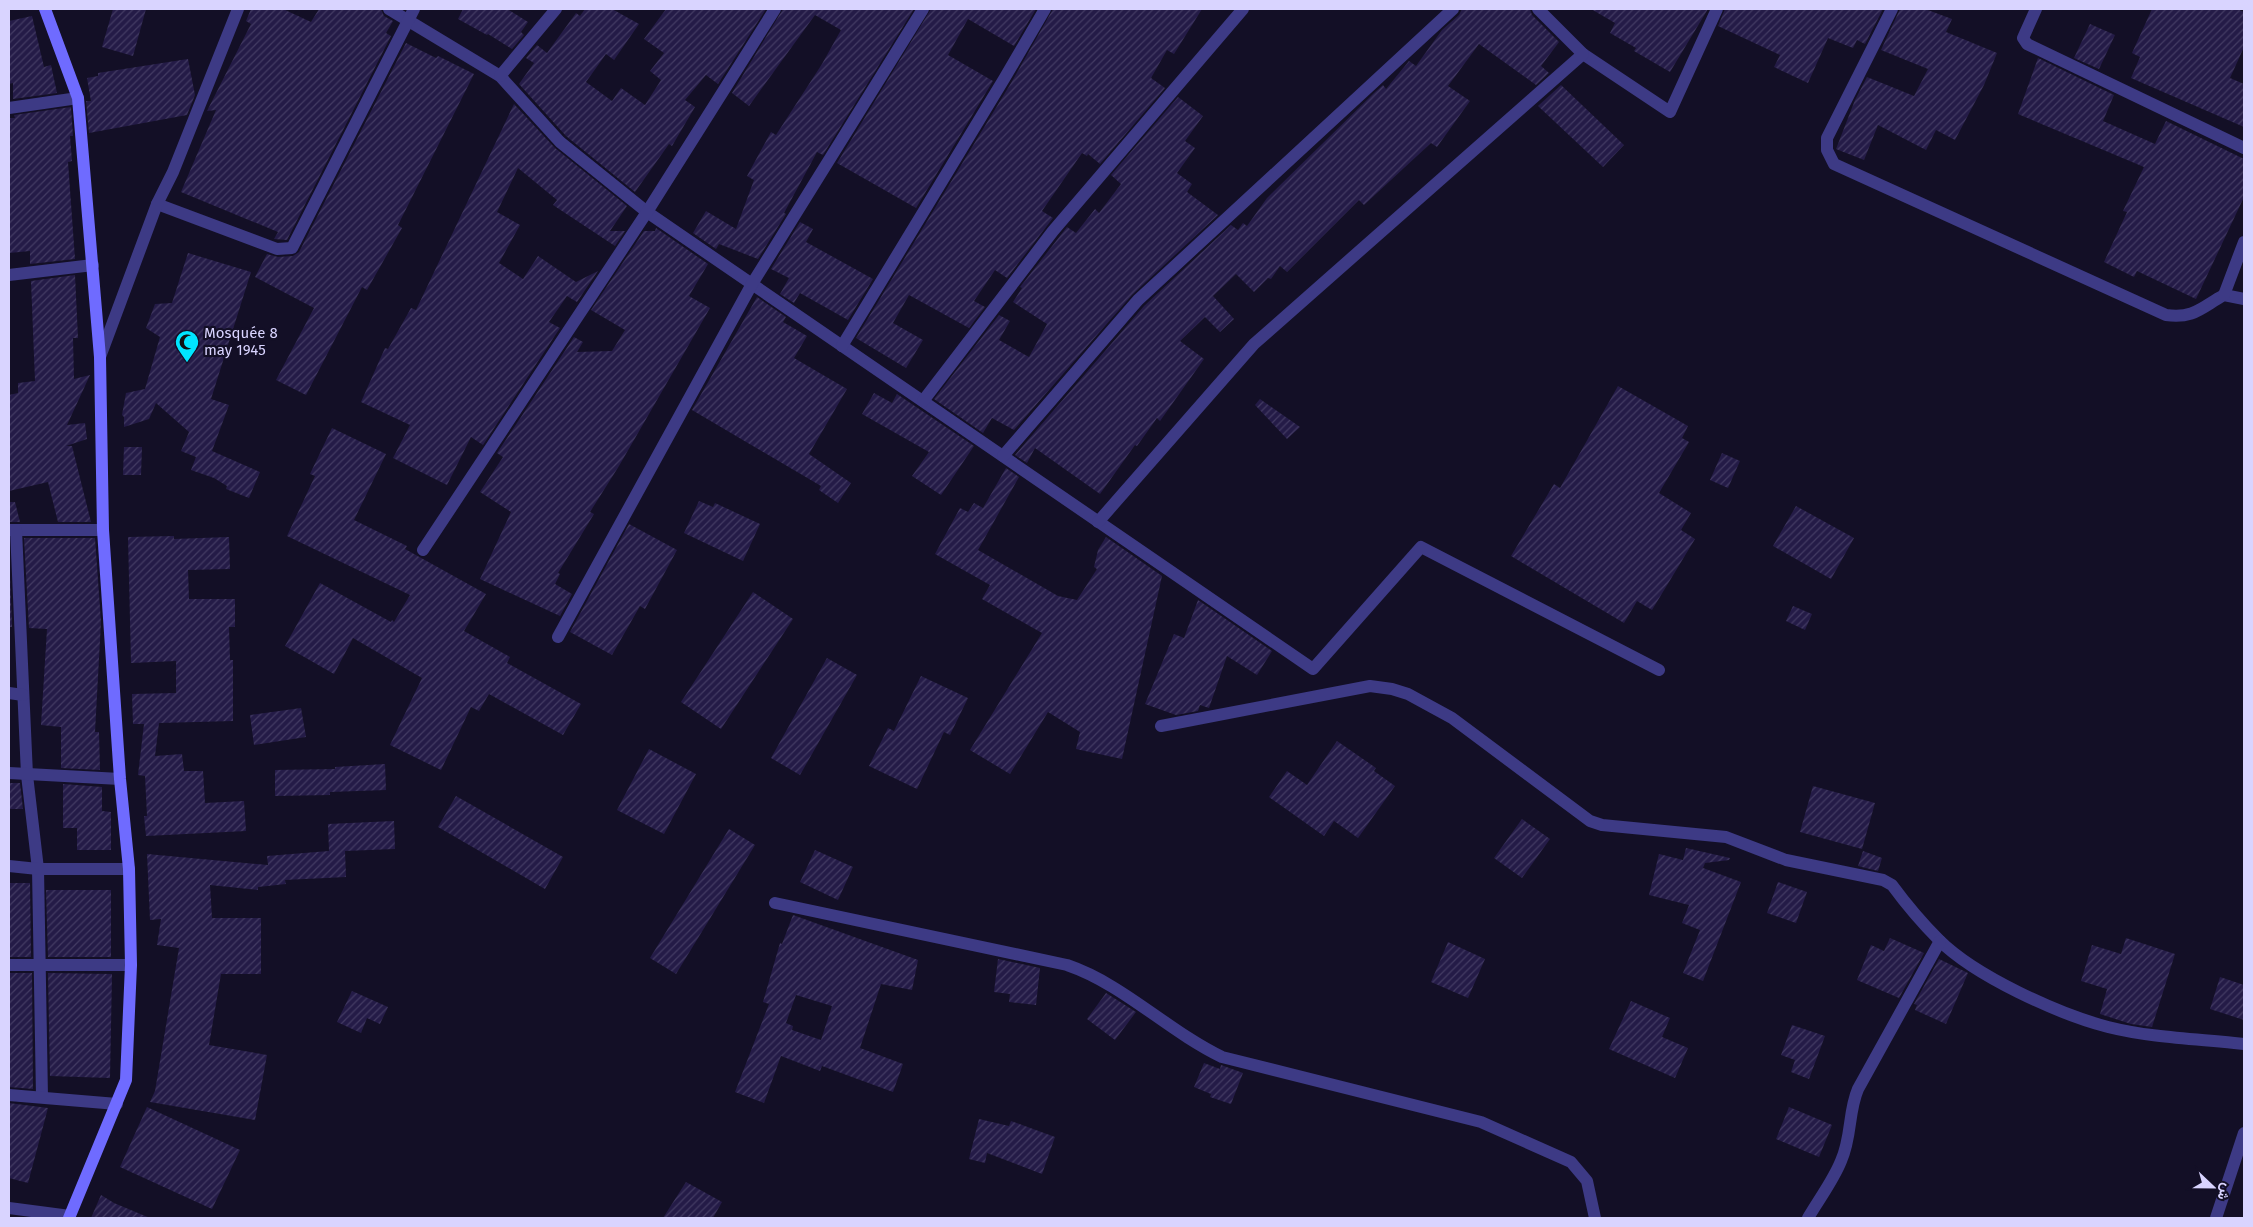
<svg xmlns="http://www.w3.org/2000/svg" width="2253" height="1227" font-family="'Fira Sans',Vazirmatn,sans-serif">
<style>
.building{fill:url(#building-hatch);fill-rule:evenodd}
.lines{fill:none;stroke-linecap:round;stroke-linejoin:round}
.street{stroke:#3d3a85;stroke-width:12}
.secondary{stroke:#6f6bff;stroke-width:12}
.labels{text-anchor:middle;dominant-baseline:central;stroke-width:4.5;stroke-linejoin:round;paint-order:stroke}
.poi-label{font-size:15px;fill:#d9d4ff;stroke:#130f26;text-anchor:start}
</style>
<defs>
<pattern id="building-hatch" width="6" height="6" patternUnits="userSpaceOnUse" patternTransform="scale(1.25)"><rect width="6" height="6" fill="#241b47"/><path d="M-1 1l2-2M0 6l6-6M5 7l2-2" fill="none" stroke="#433b63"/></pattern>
</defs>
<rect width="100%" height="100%" fill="#130f26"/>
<g class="building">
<polygon points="113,9 146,9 133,56 102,47"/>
<polygon points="251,9 283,9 311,22 319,9 381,9 384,16 393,21 386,33 391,36 287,240 274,239 278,232 181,192 216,110 207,111 251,24 246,21"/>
<polygon points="463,9 507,9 528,22 521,32 524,35 512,49 488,34 487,35 458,19"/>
<polygon points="585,9 612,9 639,24 614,60 606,54 586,82 612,101 621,88 645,105 661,80 650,71 664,53 644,39 666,9 766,9 718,84 706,75 685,100 695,107 672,146 669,144 635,192 566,136 519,84 534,63 526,58 537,45 547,53 576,13 580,16"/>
<polygon points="783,9 914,9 823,155 817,152 784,213 786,214 758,259 719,244 716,249 693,233 706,211 736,229 754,180 747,176 771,132 776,135 822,64 841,30 815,15 749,106 732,93"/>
<polygon points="931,9 1036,9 1014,46 968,19 948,55 993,81 916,208 837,163"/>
<polygon points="1053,9 1202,9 1174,54 1167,50 1151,78 1165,88 1100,164 1088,154 1087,156 1082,153 1042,211 1053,218 1007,278 995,270 974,301 985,307 969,328 909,295 893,323 923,340 906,368 856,338 1011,83"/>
<polygon points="1462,9 1530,9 1532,15 1559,42 1541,66 1549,73 1536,85 1479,44 1448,86 1470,101 1437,147 1431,143 1364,205 1359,200 1287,272 1280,266 1271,279 1268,278 1254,292 1236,274 1213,296 1234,319 1220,332 1205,317 1180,341 1204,359 1160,421 1157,418 1137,446 1135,445 1100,494 1035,448 1027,463 1015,455 1144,306 1231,225 1238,230 1243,223 1247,226 1267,198 1374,93 1383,85 1386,89 1409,61 1416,66 1442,30 1459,15"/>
<polygon points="1591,9 1708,9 1670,72 1634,51 1636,48 1610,33 1615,23"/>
<polygon points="1725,9 1883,9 1865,44 1857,40 1853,48 1828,38 1808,83 1774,67 1780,55 1718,26"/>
<polygon points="1900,9 1925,9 1952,19 1946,32 1997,53 1984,85 1955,140 1936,130 1926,150 1878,125 1864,160 1836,149 1855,100 1867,77 1914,96 1928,69 1881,50"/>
<polygon points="2152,9 2237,9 2244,12 2244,47 2230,78 2244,84 2244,127 2131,78 2140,57 2132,53"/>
<polygon points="32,16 44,67 51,65 57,93 13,99 13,83 9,84 9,21"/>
<polygon points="2090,24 2115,35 2099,69 2074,58"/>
<polygon points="406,43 436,58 438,56 474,74 398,225 402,228 367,290 362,287 306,395 276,380 314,308 255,277 267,254 278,257 293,256 299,252"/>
<polygon points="2038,58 2114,95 2103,121 2155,144 2166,121 2244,159 2244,197 2196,299 2137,271 2134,277 2104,262 2127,212 2123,211 2144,167 2018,114"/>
<polygon points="188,59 195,95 187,115 89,133 86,101 91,101 87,78 98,76 98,73"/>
<polygon points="1561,85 1624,145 1603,167 1538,106"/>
<polygon points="1178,97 1203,116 1185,141 1195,148 1177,173 1192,184 1187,192 1218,215 1132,295 1014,430 992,418 983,433 934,399 999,315 1010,321 999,340 1029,357 1047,324 1013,302 1022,288 1020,287 1067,227 1076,233 1095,209 1099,213 1121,184 1111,175"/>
<polygon points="514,104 555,148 627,206 610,231 625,231 615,246 553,205 557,200 518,168 497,212 520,225 499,263 523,279 538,256 576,282 598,271 577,302 567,296 549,322 560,328 483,445 471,437 447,485 393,458 410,425 361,402 385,348 388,349 411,308 416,310"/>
<polygon points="71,107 73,136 70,136 72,161 68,162 75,259 30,264 30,251 9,253 9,118 15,118 14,115"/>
<polygon points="800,222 813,229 806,242 873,279 848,320 800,293 794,303 780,294 789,278 771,269"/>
<polygon points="656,228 708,264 689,296 710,308 619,466 590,512 594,514 558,573 560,574 555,584 572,594 560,616 480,579 511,512 480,492 503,457 497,453 574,337 583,342 577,352 612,351 625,330 591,310 644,231 655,231"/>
<polygon points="188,253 251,272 211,399 229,405 212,451 260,472 249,498 226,489 227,486 214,478 191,470 196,457 181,451 189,432 156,403 149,419 124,427 124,417 122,415 126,393 145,389 160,337 146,328 155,304 172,303"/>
<polygon points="75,275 78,338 73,338 74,379 90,375 67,425 85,423 87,439 66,446 72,446 91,522 58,522 48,482 9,491 9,395 18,393 18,383 35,381 31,281"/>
<polygon points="757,297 786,317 783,322 807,336 794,358 847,389 809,454 851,483 838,503 819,490 821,486 692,410"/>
<polygon points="1618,386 1688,426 1682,438 1689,442 1659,493 1691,513 1681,530 1695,539 1652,610 1637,601 1624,623 1511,556 1554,484 1560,488"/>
<polygon points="874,393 892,403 897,394 974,446 941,495 912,476 929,452 862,414"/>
<polygon points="1260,399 1300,427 1287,439 1255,405"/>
<polygon points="332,428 386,454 354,520 407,546 405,549 486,594 464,631 510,657 507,663 581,704 563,735 489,694 479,711 471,707 441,770 390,745 422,678 353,638 334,674 285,646 320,583 391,622 392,620 394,622 410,595 287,536 315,476 310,474"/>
<polygon points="124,447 142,447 141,475 123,475"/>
<polygon points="1722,453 1740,461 1728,488 1710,480"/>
<polygon points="1006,468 1019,477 978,550 1058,596 1077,600 1097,569 1094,567 1098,550 1106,537 1162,576 1122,759 1076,749 1080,732 1048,712 1010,774 970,750 1042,633 982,599 990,585 935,554 960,508 968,512 974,503 983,508"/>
<polygon points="699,501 713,507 715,503 760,524 743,561 684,533"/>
<polygon points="9,502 15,502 20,522 9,522"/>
<polygon points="1796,506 1854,538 1831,579 1773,546"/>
<polygon points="629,524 677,550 645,609 640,606 612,655 570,632"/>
<polygon points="174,536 174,539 229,537 230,569 188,570 189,599 235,599 235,627 229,627 230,660 233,660 233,721 159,723 155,756 182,754 184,771 203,771 205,803 244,801 246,831 146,836 144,816 147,816 145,776 138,775 144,724 133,724 132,694 176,693 176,661 131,663 128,537"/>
<polygon points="24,538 95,538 101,622 95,732 99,732 100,770 61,768 61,727 41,725 47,629 29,628"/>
<polygon points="9,550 12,627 9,627"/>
<polygon points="753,592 793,619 721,729 681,702"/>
<polygon points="1198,600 1272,651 1257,675 1227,656 1209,708 1200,705 1198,711 1176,715 1145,704 1174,634 1184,638"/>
<polygon points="1793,606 1812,614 1805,630 1786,621"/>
<polygon points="827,658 857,675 800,775 771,758"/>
<polygon points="921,676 968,698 950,735 944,732 917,789 869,766 888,728 894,731"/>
<polygon points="301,708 306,737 254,745 250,715"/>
<polygon points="1337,741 1376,768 1374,771 1395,786 1358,838 1334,821 1324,836 1269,797 1287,771 1307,785"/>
<polygon points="649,749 696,774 664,834 617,810"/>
<polygon points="385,764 386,790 330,792 330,795 275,796 275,770 335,769 335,767"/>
<polygon points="9,783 20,783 23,809 9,809"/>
<polygon points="63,784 102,787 102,811 111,812 111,850 77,850 77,828 63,828"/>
<polygon points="1813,786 1875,803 1862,849 1800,832"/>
<polygon points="456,796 563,857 545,889 438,827"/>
<polygon points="1522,819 1550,839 1522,878 1494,858"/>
<polygon points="394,821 395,849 345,851 346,877 285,880 286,884 258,887 258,890 210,885 212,918 261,918 261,974 221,974 209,1045 267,1055 255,1120 150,1102 155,1091 179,948 157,945 161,919 150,920 147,854 268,865 267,856 329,851 328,824"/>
<polygon points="729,829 755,845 676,974 650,958"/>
<polygon points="1686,848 1730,858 1729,860 1705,863 1703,868 1741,882 1703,981 1683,973 1700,930 1682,923 1689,905 1649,895 1659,854 1683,860"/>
<polygon points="815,850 853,867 838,900 800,882"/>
<polygon points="1863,851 1882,858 1878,871 1858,866"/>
<polygon points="1778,882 1807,892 1796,923 1767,913"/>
<polygon points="9,883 30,883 31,957 9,957"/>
<polygon points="46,890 111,890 111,957 48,957"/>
<path d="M793,915L918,960L912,990L881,984L860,1048L903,1064L893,1092L822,1066L820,1071L781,1056L764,1103L735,1092L769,1004L763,1002L780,943L782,944ZM796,995L832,1006L821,1040L792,1030L793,1026L786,1023Z"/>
<polygon points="1890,938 1924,953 1899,998 1857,980 1871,945 1884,951"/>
<polygon points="2126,938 2175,954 2152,1027 2131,1024 2100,1014 2107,989 2081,981 2092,945 2121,954"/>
<polygon points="1448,942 1485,959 1468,998 1431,982"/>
<polygon points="998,959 1040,968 1036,1005 1009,1002 1010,994 994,992"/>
<polygon points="1939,959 1968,973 1946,1024 1915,1010 1917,1005 1914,1004"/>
<polygon points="9,973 32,973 33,1089 9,1087"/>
<polygon points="48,973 112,974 110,1078 50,1076"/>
<polygon points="2220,977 2244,985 2244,1020 2210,1009"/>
<polygon points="352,991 388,1007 380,1024 367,1018 361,1033 337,1022"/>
<polygon points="1106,993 1136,1012 1115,1040 1087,1019"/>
<polygon points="1631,1001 1670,1018 1662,1037 1688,1048 1675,1078 1609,1049"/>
<polygon points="1792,1025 1825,1036 1809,1079 1791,1072 1795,1060 1781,1055"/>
<polygon points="1204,1063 1220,1069 1221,1065 1243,1073 1231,1104 1210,1097 1211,1094 1194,1087"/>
<polygon points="9,1103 48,1108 28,1183 9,1178"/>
<polygon points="147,1107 240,1150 212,1209 120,1167"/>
<polygon points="1789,1107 1832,1125 1819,1157 1776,1139"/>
<polygon points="979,1119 1009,1126 1011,1121 1055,1137 1042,1174 987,1153 985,1163 969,1159"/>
<polygon points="686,1182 722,1202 713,1218 663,1218"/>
<polygon points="101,1195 114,1203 150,1218 91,1218"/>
</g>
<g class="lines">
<g class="street">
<polyline points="389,9 500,76 560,142 647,212 1313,669 1421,547 1659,670"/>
<path d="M1892,9L1827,138V150L1834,164L2166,315C2194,319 2202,307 2224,295L2244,299"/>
<polyline points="2036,9 2023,38 2027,44 2244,148"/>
<polyline points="1583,54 1670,112 1717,9"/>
<polyline points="500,76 556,9"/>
<polyline points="9,108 78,98"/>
<polyline points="157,204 277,249 292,248 414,9"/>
<polyline points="9,275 93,265"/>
<polyline points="2224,295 2244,242"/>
<polyline points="842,346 1004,79 1045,9"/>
<polyline points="100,357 157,204 173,172 238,9"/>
<polyline points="923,401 1053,231 1243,9"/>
<polyline points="1003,456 1138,300 1453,9"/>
<polyline points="1098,522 1254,344 1583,54 1538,9"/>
<polyline points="9,530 103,530"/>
<polyline points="16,530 27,775 38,869 42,1097"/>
<polyline points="423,550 647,212 775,9"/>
<polyline points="558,637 752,284 923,9"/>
<polyline points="9,693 23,695"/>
<path d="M1161,726L1370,686L1392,689L1408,694L1452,718L1590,821L1602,825L1726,837L1786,860L1883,880L1892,885C1906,904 1922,923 1939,940C1975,976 2058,1014 2108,1027C2152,1038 2199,1039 2244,1044"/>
<polyline points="9,773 120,779"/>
<polyline points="9,866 38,869 129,869"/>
<path d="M775,903L1067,965C1123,984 1168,1031 1222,1057L1481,1122L1571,1162L1587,1181L1595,1218"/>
<polyline points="9,965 131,965"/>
<polyline points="9,1095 117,1104"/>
<polyline points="9,1208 70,1216"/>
<path d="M1808,1218C1819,1199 1833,1181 1841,1161C1852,1137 1848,1112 1858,1089L1940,941"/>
<polyline points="2216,1218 2244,1133"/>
</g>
<polyline class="secondary" points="45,9 78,98 100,357 103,530 120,779 129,869 131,965 126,1080 69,1218"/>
</g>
<defs>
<g id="mosque-pin" transform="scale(1.25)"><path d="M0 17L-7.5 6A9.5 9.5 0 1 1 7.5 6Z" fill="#00e5ff" stroke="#130f26"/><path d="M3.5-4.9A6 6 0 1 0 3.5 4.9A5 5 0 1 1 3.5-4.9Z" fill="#111"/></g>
</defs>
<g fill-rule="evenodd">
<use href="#mosque-pin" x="187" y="342"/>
</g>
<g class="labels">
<g class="poi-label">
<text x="204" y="333">Mosquée 8<tspan x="204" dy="17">may 1945</tspan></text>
</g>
</g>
<rect width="2253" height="1227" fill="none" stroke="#d9d4ff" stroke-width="20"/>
<g transform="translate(2213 1187) rotate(112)" stroke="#130f26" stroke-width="4" paint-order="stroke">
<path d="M0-4L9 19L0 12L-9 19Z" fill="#d9d4ff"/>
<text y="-8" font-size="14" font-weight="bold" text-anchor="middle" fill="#d9d4ff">ش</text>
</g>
</svg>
